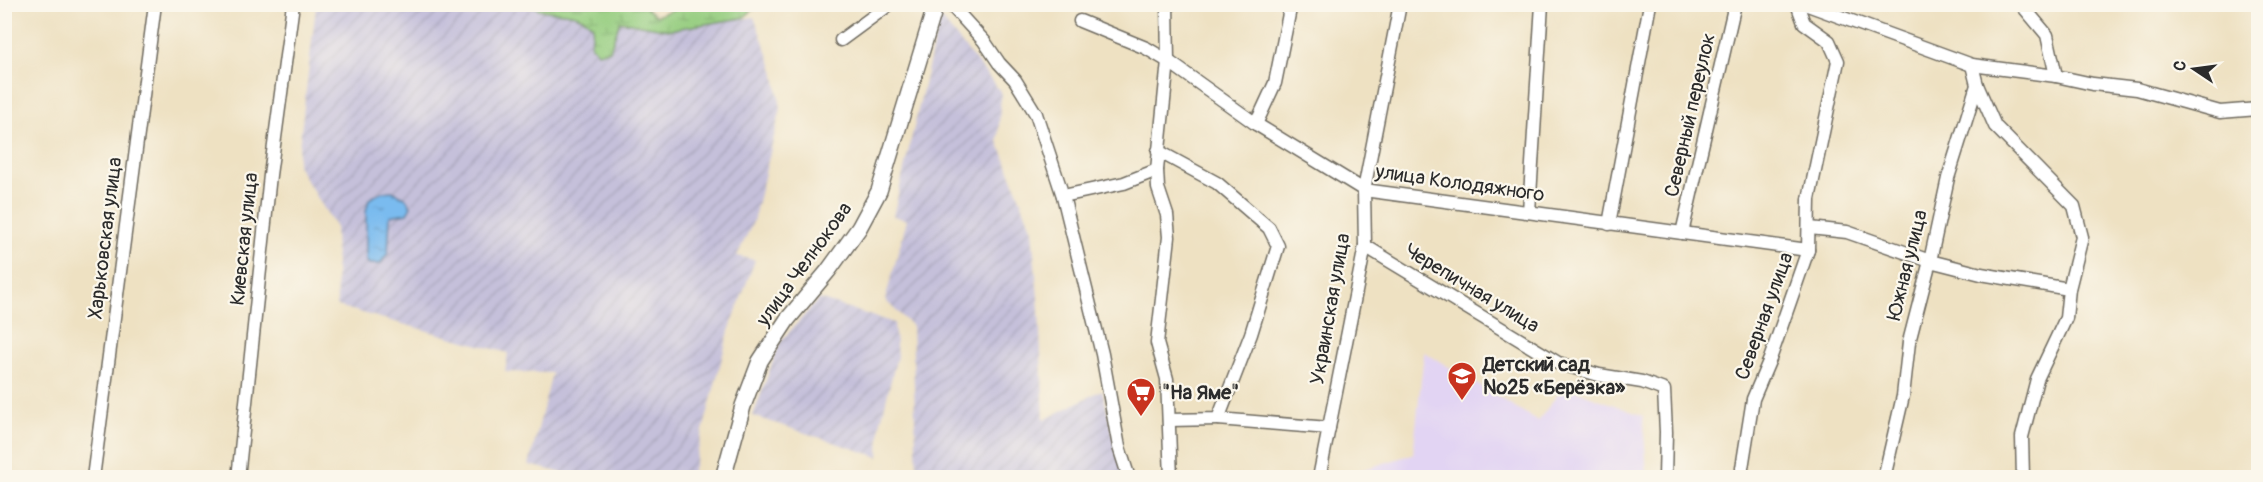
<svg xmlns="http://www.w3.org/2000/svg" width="2263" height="482" font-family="Pangolin,sans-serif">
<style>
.built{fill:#e2d4f3}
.industrial{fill:url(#industrial-furrows)}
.wetland{fill:url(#wetland-marsh);stroke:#617c56;stroke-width:1.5}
.water{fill:url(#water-ripples);stroke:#52738d;stroke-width:1.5}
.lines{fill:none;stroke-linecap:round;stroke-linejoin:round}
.minor-casing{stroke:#6f6b60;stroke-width:15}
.major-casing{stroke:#6f6b60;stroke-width:18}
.minor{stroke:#fff;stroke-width:12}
.major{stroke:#fff;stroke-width:15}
.labels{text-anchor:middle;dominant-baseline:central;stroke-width:4.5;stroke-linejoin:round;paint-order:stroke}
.street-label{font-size:20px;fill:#2b2b2b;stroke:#fbf7ec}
.poi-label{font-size:20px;font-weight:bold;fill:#2b2b2b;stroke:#fbf7ec;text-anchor:start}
</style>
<defs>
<pattern id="industrial-furrows" width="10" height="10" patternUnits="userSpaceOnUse" patternTransform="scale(1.5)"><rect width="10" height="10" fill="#c5c0da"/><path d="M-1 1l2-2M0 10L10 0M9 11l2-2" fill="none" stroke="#a9a5bb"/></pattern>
<pattern id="wetland-marsh" width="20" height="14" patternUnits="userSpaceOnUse" patternTransform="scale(1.5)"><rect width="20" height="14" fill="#97ce81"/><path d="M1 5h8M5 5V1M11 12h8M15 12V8" fill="none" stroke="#82b170"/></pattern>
<pattern id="water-ripples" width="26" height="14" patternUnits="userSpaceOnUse" patternTransform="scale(1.5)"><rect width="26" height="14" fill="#7abbef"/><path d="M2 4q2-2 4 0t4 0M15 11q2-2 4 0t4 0" fill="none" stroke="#6498c2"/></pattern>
</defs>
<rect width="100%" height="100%" fill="#fbf7ec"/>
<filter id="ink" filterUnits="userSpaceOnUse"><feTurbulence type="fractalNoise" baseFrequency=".0167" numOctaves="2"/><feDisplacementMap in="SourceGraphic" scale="12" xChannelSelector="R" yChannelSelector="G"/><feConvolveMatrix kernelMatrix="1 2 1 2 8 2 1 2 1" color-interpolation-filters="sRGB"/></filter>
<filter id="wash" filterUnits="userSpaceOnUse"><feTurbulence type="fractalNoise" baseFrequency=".008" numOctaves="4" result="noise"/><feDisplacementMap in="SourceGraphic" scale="24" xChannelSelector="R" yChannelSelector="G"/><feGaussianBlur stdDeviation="1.35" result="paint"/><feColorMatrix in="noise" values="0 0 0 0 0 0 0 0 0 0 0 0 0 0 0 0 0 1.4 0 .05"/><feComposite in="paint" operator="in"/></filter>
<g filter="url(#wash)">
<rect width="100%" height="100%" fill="#eee1c2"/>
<polygon class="built" points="1424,352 1538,421 1564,386 1643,416 1647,477 1339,477 1413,454"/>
<g class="industrial">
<polygon points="318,5 519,5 668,30 754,17 774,70 781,108 753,222 737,256 755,260 729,331 691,477 579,477 529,465 552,373 505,372 508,353 337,306 335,226 297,165 316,7"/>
<polygon points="940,17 1001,92 998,141 1032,230 1039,309 1044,420 1102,390 1124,477 917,477 912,326 885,300 907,220 893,216"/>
<polygon points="819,299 894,323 897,356 880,425 879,457 753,416 780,342"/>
</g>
<path class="wetland" d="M722,4L759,5L743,18L668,30L620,21L610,50L598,53L591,45L593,26C575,6 550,18 531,5H642L656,16L680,7Z"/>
<polygon class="water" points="392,191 405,197 411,206 407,213 390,216 388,253 380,264 369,264 366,260 366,211 369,199 382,192"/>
</g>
<g filter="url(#ink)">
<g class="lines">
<g class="minor-casing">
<g id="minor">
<polyline points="950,4 984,41 999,63 1015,80 1036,114 1063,196 1102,354 1119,447 1129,478"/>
<polyline points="1167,4 1168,61 1157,170 1158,188 1167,215 1169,237 1157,343 1167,379 1171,478"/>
<polyline points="1805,4 1972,65 2056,76 2093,84 2137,89 2220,112 2258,109"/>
<polyline points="2021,4 2047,35 2056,76"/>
<polyline points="1080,21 1146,48 1168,61 1256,124 1364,190 1808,250"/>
<polyline points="841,40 890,4"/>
<polyline points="1977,85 1995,126 2074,206 2082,237 2069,289 2066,318 2037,379 2022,437 2023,478"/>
<polyline points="1256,124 1275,83 1291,4"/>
<polyline points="1158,151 1217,183 1269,228 1278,246 1251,334 1218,419 1169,420"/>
<polyline points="1063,196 1124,183 1157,170"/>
<polyline points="1529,212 1542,4"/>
<polyline points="1609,224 1650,4"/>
<polyline points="1810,228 1847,232 1930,261 1981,274 2069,289"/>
<polyline points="1682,233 1735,4"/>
<polyline points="1365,246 1558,363 1599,375 1642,382 1664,390 1666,432 1665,478"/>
<polyline points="1218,419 1329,428"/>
<polyline points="93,478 155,4"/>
<polyline points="238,478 270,175 293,4"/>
<polyline points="1319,478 1365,246 1364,190 1400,4"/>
<polyline points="1742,478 1742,468 1753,399 1770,359 1808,250 1809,199 1838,61 1829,41 1804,23 1797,4"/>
<polyline points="1884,478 1903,396 1909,342 1930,261 1948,178 1977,85 1972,65"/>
</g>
</g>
<g class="major-casing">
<polyline id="major" points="723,478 743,406 760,361 787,320 828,271 859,228 879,191 936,4"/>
</g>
<use href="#minor" class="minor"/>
<use href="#major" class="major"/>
</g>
</g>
<defs>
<g id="school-pin" transform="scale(1.5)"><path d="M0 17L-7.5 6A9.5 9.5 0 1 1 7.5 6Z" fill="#c8321e" stroke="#fbf7ec"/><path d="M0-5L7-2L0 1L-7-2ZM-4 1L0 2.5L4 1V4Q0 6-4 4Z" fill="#fff"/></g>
<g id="supermarket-pin" transform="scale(1.5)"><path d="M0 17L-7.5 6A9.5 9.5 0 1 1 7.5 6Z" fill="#c8321e" stroke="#fbf7ec"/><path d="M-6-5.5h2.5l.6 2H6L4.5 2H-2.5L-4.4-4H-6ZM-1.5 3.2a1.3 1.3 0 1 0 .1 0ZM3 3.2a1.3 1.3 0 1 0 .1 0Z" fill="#fff"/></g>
</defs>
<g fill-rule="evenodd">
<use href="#school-pin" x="1462" y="376"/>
<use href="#supermarket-pin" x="1141" y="392"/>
</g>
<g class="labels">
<g class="street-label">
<text transform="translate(1690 115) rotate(-77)">Северный переулок</text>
<text transform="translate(1460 183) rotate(8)">улица Колодяжного</text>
<text transform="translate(105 238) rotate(-83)">Харьковская улица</text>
<text transform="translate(244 239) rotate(-84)">Киевская улица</text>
<text transform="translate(804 264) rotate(-54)">улица Челнокова</text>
<text transform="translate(1907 265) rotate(-76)">Южная улица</text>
<text transform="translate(1472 288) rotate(31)">Черепичная улица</text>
<text transform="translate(1330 309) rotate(-80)">Украинская улица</text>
<text transform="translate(1764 316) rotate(-70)">Северная улица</text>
</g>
<g class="poi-label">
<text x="1483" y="364">Детский сад<tspan x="1483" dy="23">№25 «Берёзка»</tspan></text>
<text x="1162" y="392">"На Яме"</text>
</g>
</g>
<rect width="2263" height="482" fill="none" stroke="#fbf7ec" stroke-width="24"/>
<g transform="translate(2194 69) rotate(283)" stroke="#fbf7ec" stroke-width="4.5" paint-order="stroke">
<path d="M0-4.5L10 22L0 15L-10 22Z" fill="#2b2b2b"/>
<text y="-9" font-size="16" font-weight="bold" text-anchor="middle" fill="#2b2b2b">С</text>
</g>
</svg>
